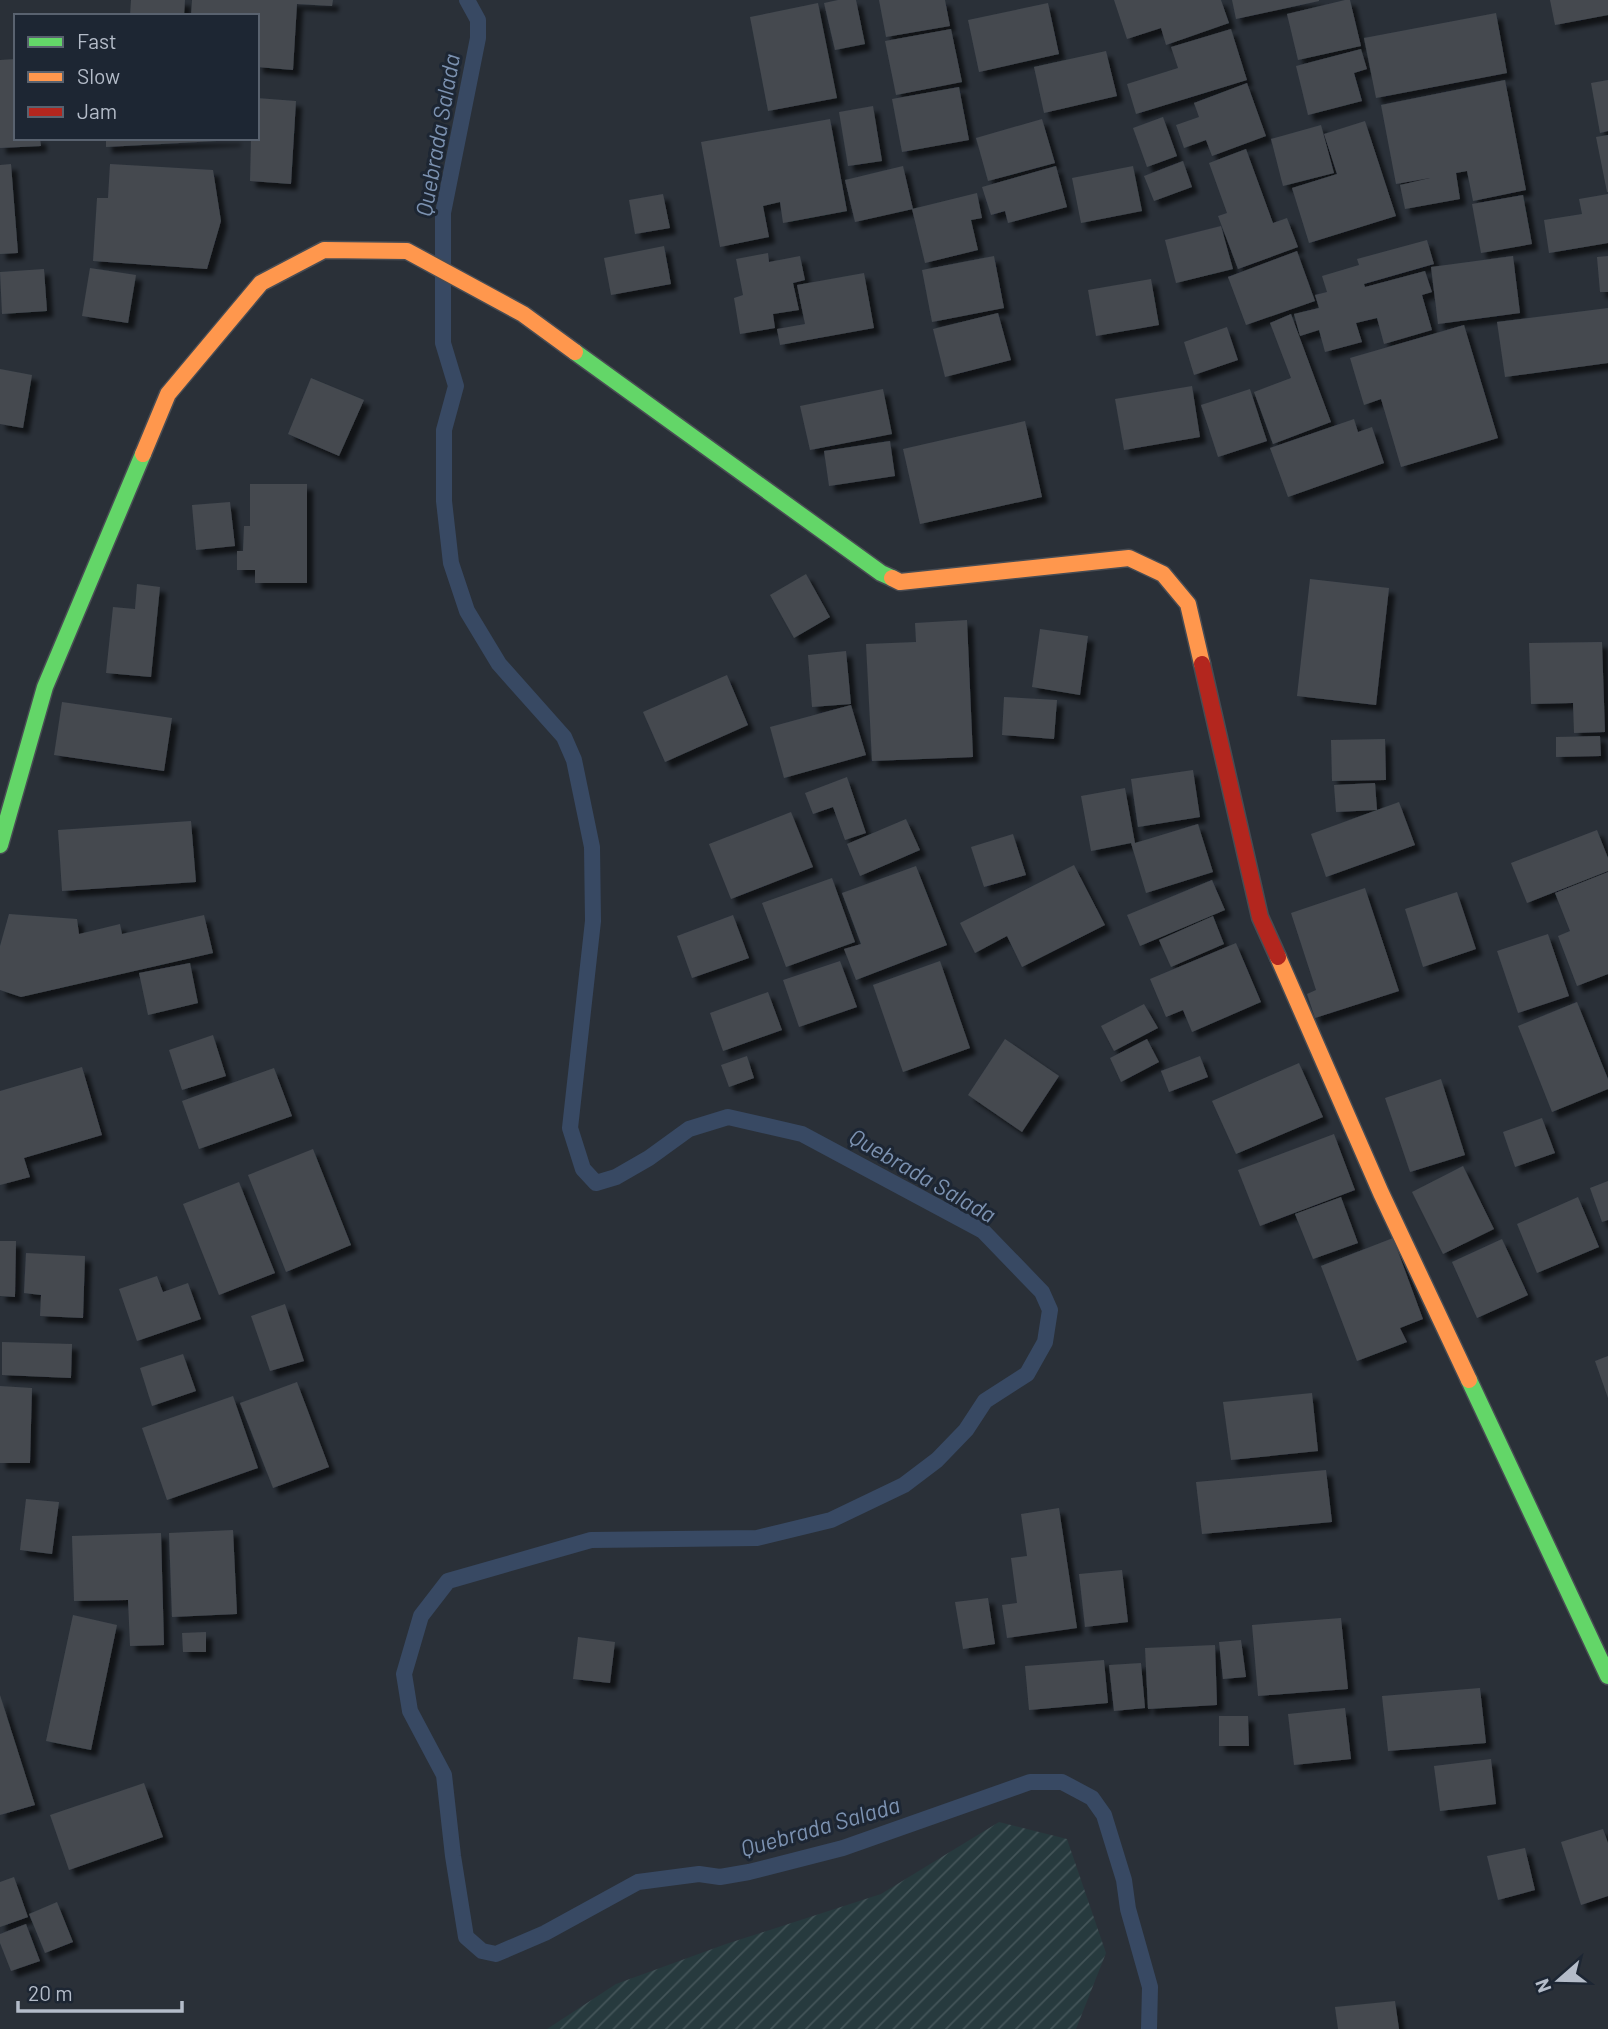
<svg xmlns="http://www.w3.org/2000/svg" width="1608" height="2029" font-family="Barlow,sans-serif">
<style>
.garden{fill:url(#garden-furrows)}
.lines{fill:none;stroke-linecap:round;stroke-linejoin:round}
.stream{stroke:#384963;stroke-width:16}
.building{fill:#444950;filter:url(#shadow)}
.fast-casing{stroke:#484c53;stroke-width:19}
.slow-casing{stroke:#484c53;stroke-width:19}
.jam-casing{stroke:#484c53;stroke-width:19}
.fast{stroke:#63d668;stroke-width:16}
.slow{stroke:#ff974d;stroke-width:16}
.jam{stroke:#b3261e;stroke-width:16}
.labels{text-anchor:middle;dominant-baseline:central;stroke-width:6;stroke-linejoin:round;paint-order:stroke}
.water-label{font-size:23px;font-style:italic;fill:#7c92b1;stroke:#1d2633}
</style>
<defs>
<pattern id="garden-furrows" width="10" height="10" patternUnits="userSpaceOnUse" patternTransform="scale(1.75)"><rect width="10" height="10" fill="#273a3e"/><path d="M-1 1l2-2M0 10L10 0M9 11l2-2" fill="none" stroke="#445559"/></pattern>
<filter id="shadow"><feDropShadow dx="6" dy="6" stdDeviation="2" flood-color="#0009"/></filter>
</defs>
<rect width="100%" height="100%" fill="#2a3038"/>
<polygon class="garden" points="999,1822 1067,1839 1106,1953 1076,2029 547,2029 616,1984 726,1944 881,1894"/>
<g class="lines">
<polyline class="stream" points="467,0 478,20 478,38 443,213 443,343 456,386 444,430 444,501 451,563 467,611 499,664 564,737 574,760 592,847 593,921 570,1128 583,1169 596,1183 616,1177 649,1158 689,1129 728,1117 802,1134 983,1231 1042,1292 1050,1310 1045,1342 1027,1374 985,1401 966,1430 937,1460 904,1485 831,1520 757,1538 591,1540 448,1581 421,1616 404,1674 410,1711 444,1775 453,1856 466,1937 482,1951 496,1954 545,1933 638,1882 699,1874 720,1877 749,1872 843,1848 1030,1782 1062,1782 1092,1798 1104,1815 1124,1880 1128,1909 1150,1987 1149,2029"/>
</g>
<g class="building">
<polygon points="131,0 185,0 184,16 130,16"/>
<polygon points="192,0 333,0 332,6 297,4 293,70 257,67 257,16 191,16"/>
<polygon points="838,0 856,0 865,44 835,50 824,3"/>
<polygon points="879,0 945,0 950,26 886,37"/>
<polygon points="1114,0 1221,0 1229,23 1166,45 1161,28 1127,39"/>
<polygon points="1232,0 1319,0 1319,1 1236,19"/>
<polygon points="1345,0 1350,0 1361,46 1298,60 1287,14"/>
<polygon points="1550,0 1608,0 1608,15 1555,25"/>
<polygon points="818,3 837,98 768,111 750,17"/>
<polygon points="1048,3 1059,54 979,72 968,20"/>
<polygon points="1496,13 1507,73 1376,98 1364,38"/>
<polygon points="951,29 962,82 896,95 885,41"/>
<polygon points="1231,29 1247,80 1136,114 1127,84 1178,68 1171,47"/>
<polygon points="1361,49 1367,69 1354,73 1362,101 1308,115 1296,66"/>
<polygon points="1106,51 1117,96 1044,113 1034,67"/>
<polygon points="16,59 16,138 40,138 41,146 0,148 0,60"/>
<polygon points="1505,80 1526,190 1473,201 1467,171 1456,173 1460,199 1405,209 1400,185 1430,178 1396,184 1381,105"/>
<polygon points="1608,80 1608,131 1600,133 1591,83"/>
<polygon points="1247,83 1266,136 1212,156 1206,140 1184,148 1176,125 1199,117 1194,103"/>
<polygon points="959,87 969,140 902,152 892,99"/>
<polygon points="257,98 296,101 291,184 250,181 251,138 257,138"/>
<polygon points="873,106 882,161 848,166 839,112"/>
<polygon points="1163,117 1177,156 1147,167 1133,128"/>
<polygon points="830,119 847,211 783,223 780,202 763,206 769,237 720,247 701,142"/>
<polygon points="1042,119 1055,163 988,181 976,138"/>
<polygon points="1365,121 1396,216 1309,243 1292,188 1337,174 1324,134"/>
<polygon points="1321,125 1334,173 1283,186 1271,139"/>
<polygon points="1608,135 1608,192 1607,192 1596,137"/>
<polygon points="106,138 235,138 235,140 106,147"/>
<polygon points="1246,149 1273,223 1287,218 1298,247 1238,269 1218,216 1227,213 1209,163"/>
<polygon points="1183,161 1192,187 1154,201 1144,176"/>
<polygon points="11,164 18,253 0,254 0,165"/>
<polygon points="110,164 213,170 221,221 207,269 93,261 97,198 108,198"/>
<polygon points="903,166 913,209 855,222 845,180"/>
<polygon points="1056,166 1067,207 1008,223 1005,211 991,215 982,187"/>
<polygon points="1133,166 1142,211 1081,223 1072,178"/>
<polygon points="977,193 982,218 971,220 978,250 925,263 912,209"/>
<polygon points="663,194 670,228 635,234 629,200"/>
<polygon points="1608,194 1608,243 1549,253 1544,220 1582,214 1579,199"/>
<polygon points="1523,195 1532,244 1481,253 1472,204"/>
<polygon points="1221,226 1233,269 1176,283 1165,240"/>
<polygon points="1427,240 1434,264 1364,284 1365,287 1425,271 1432,292 1422,295 1432,330 1384,344 1377,318 1356,323 1362,342 1325,352 1319,330 1300,336 1294,314 1319,308 1315,295 1327,292 1322,276 1359,265 1357,259"/>
<polygon points="664,246 671,284 611,295 604,258"/>
<polygon points="1297,251 1315,301 1246,325 1228,277"/>
<polygon points="768,253 769,262 800,256 805,280 793,283 799,310 773,314 775,328 740,334 734,298 743,295 736,259"/>
<polygon points="994,256 1004,308 932,322 922,270"/>
<polygon points="1513,256 1520,313 1438,324 1431,267"/>
<polygon points="1608,256 1608,292 1600,292 1597,257"/>
<polygon points="90,268 136,275 128,323 82,316"/>
<polygon points="44,269 47,311 2,314 0,272"/>
<polygon points="864,273 874,328 780,345 777,329 805,324 797,285"/>
<polygon points="1151,279 1159,325 1096,336 1088,290"/>
<polygon points="1608,308 1608,363 1505,377 1497,322"/>
<polygon points="998,313 1011,360 945,377 933,329"/>
<polygon points="1291,314 1331,422 1273,444 1254,392 1291,378 1270,323"/>
<polygon points="1464,325 1498,438 1401,467 1381,399 1364,405 1350,358"/>
<polygon points="1227,327 1238,360 1194,375 1184,342"/>
<polygon points="0,369 32,375 23,428 0,424"/>
<polygon points="311,378 364,400 339,456 288,434"/>
<polygon points="1192,386 1200,437 1124,450 1115,399"/>
<polygon points="883,389 892,434 810,450 800,406"/>
<polygon points="1250,389 1267,441 1218,457 1201,405"/>
<polygon points="1354,419 1358,432 1372,427 1384,463 1288,497 1270,448"/>
<polygon points="1025,421 1042,497 920,524 903,449"/>
<polygon points="890,441 895,476 829,486 824,451"/>
<polygon points="250,484 307,484 307,583 255,583 255,570 237,570 237,551 243,551 244,526 250,526"/>
<polygon points="230,502 235,546 196,550 192,505"/>
<polygon points="806,574 830,617 794,638 770,595"/>
<polygon points="1310,579 1389,588 1376,705 1297,696"/>
<polygon points="137,584 160,587 151,677 106,673 113,607 135,609"/>
<polygon points="967,620 973,757 872,761 866,644 916,642 915,623"/>
<polygon points="1040,629 1088,636 1080,695 1032,687"/>
<polygon points="1602,642 1605,732 1574,733 1573,703 1531,704 1529,643"/>
<polygon points="846,651 851,704 812,707 808,655"/>
<polygon points="727,675 748,725 665,762 643,712"/>
<polygon points="1004,697 1057,700 1054,739 1002,735"/>
<polygon points="62,702 172,718 164,771 54,755"/>
<polygon points="851,705 866,755 784,778 770,727"/>
<polygon points="1600,736 1601,756 1556,757 1556,737"/>
<polygon points="1385,739 1386,780 1332,781 1331,740"/>
<polygon points="1193,770 1200,817 1138,827 1131,779"/>
<polygon points="847,777 866,833 845,840 833,807 813,814 805,793"/>
<polygon points="1375,783 1377,810 1336,812 1334,785"/>
<polygon points="1125,788 1135,843 1198,824 1213,872 1146,893 1131,843 1091,851 1081,796"/>
<polygon points="1399,802 1415,845 1326,877 1311,834"/>
<polygon points="791,812 813,867 731,899 709,844"/>
<polygon points="906,819 920,850 860,876 847,844"/>
<polygon points="191,821 196,882 62,891 58,830"/>
<polygon points="1597,830 1608,858 1608,871 1527,903 1511,863"/>
<polygon points="1013,834 1026,875 984,887 971,847"/>
<polygon points="1074,865 1105,925 1022,967 1007,936 975,953 960,923"/>
<polygon points="916,866 947,945 856,980 844,949 861,944 842,893"/>
<polygon points="1608,872 1608,974 1577,986 1558,936 1570,931 1555,893"/>
<polygon points="832,878 855,942 786,967 762,903"/>
<polygon points="1212,880 1225,910 1140,946 1127,915"/>
<polygon points="1365,888 1399,991 1315,1018 1307,994 1316,990 1291,913"/>
<polygon points="1457,892 1476,949 1423,967 1405,909"/>
<polygon points="9,914 77,919 79,934 120,924 122,934 204,915 213,953 21,997 0,990 0,946"/>
<polygon points="733,915 749,958 692,978 677,936"/>
<polygon points="1213,916 1224,944 1171,967 1159,940"/>
<polygon points="1548,934 1569,996 1518,1013 1497,951"/>
<polygon points="1236,943 1261,1002 1192,1032 1183,1010 1166,1017 1150,979"/>
<polygon points="840,961 857,1007 799,1027 783,980"/>
<polygon points="940,961 970,1048 903,1072 873,985"/>
<polygon points="190,963 198,1003 148,1015 139,973"/>
<polygon points="768,992 782,1030 723,1051 710,1013"/>
<polygon points="1577,1002 1608,1079 1608,1089 1552,1112 1518,1026"/>
<polygon points="1144,1004 1158,1028 1114,1051 1101,1026"/>
<polygon points="213,1035 226,1076 182,1090 169,1050"/>
<polygon points="1005,1039 1059,1076 1022,1132 968,1095"/>
<polygon points="1147,1039 1159,1062 1121,1082 1110,1058"/>
<polygon points="747,1056 754,1078 729,1087 721,1065"/>
<polygon points="1200,1056 1208,1077 1169,1092 1161,1071"/>
<polygon points="1299,1063 1323,1117 1236,1154 1212,1101"/>
<polygon points="82,1067 102,1135 24,1158 30,1177 0,1185 0,1091"/>
<polygon points="274,1068 292,1116 199,1149 182,1101"/>
<polygon points="1441,1079 1465,1155 1410,1172 1385,1098"/>
<polygon points="1542,1118 1555,1153 1515,1167 1503,1132"/>
<polygon points="1334,1134 1355,1190 1260,1226 1238,1170"/>
<polygon points="313,1149 351,1245 286,1272 248,1175"/>
<polygon points="1463,1166 1494,1229 1443,1254 1412,1192"/>
<polygon points="1608,1181 1608,1220 1602,1222 1590,1188"/>
<polygon points="239,1182 275,1273 219,1295 183,1204"/>
<polygon points="1341,1197 1358,1243 1313,1259 1295,1214"/>
<polygon points="1578,1197 1599,1247 1537,1273 1517,1224"/>
<polygon points="1393,1238 1423,1319 1400,1328 1407,1342 1357,1361 1321,1266"/>
<polygon points="1502,1239 1528,1295 1477,1318 1452,1262"/>
<polygon points="0,1241 16,1241 15,1297 0,1296"/>
<polygon points="26,1253 85,1256 83,1318 40,1316 41,1295 24,1293"/>
<polygon points="157,1276 163,1292 188,1283 201,1319 137,1341 119,1289"/>
<polygon points="285,1304 304,1361 270,1371 251,1316"/>
<polygon points="2,1342 72,1344 71,1378 2,1375"/>
<polygon points="183,1354 196,1391 152,1406 140,1368"/>
<polygon points="1608,1356 1608,1398 1595,1361"/>
<polygon points="297,1382 329,1467 273,1488 240,1403"/>
<polygon points="0,1386 32,1388 30,1463 0,1463"/>
<polygon points="1312,1393 1318,1451 1231,1460 1223,1402"/>
<polygon points="233,1396 258,1468 167,1500 142,1428"/>
<polygon points="1326,1470 1332,1522 1202,1534 1196,1482"/>
<polygon points="26,1499 59,1502 52,1554 20,1550"/>
<polygon points="1059,1508 1077,1628 1007,1638 1002,1605 1017,1603 1011,1558 1027,1556 1021,1514"/>
<polygon points="233,1530 237,1614 172,1617 169,1533"/>
<polygon points="161,1533 164,1645 130,1646 128,1600 74,1601 72,1536"/>
<polygon points="1122,1570 1128,1622 1085,1627 1079,1574"/>
<polygon points="988,1598 995,1644 963,1649 955,1602"/>
<polygon points="73,1615 117,1625 91,1750 46,1741"/>
<polygon points="1341,1618 1348,1689 1258,1696 1252,1625"/>
<polygon points="206,1632 206,1652 183,1652 182,1633"/>
<polygon points="578,1637 615,1642 610,1683 573,1679"/>
<polygon points="1241,1640 1246,1677 1223,1679 1219,1642"/>
<polygon points="1215,1645 1217,1705 1148,1709 1145,1648"/>
<polygon points="1104,1660 1108,1703 1029,1710 1025,1666"/>
<polygon points="1141,1663 1145,1708 1114,1711 1109,1665"/>
<polygon points="1480,1688 1486,1743 1388,1751 1382,1696"/>
<polygon points="0,1695 35,1805 0,1815"/>
<polygon points="1345,1708 1351,1759 1294,1765 1288,1714"/>
<polygon points="1219,1716 1248,1716 1249,1746 1219,1746"/>
<polygon points="1491,1759 1496,1804 1440,1811 1434,1766"/>
<polygon points="144,1783 163,1837 69,1870 50,1815"/>
<polygon points="1603,1829 1608,1843 1608,1896 1581,1905 1561,1842"/>
<polygon points="1525,1848 1535,1890 1498,1900 1487,1856"/>
<polygon points="14,1877 28,1917 0,1927 0,1882"/>
<polygon points="57,1902 73,1942 45,1953 29,1914"/>
<polygon points="26,1924 40,1961 11,1971 0,1943 0,1934"/>
<polygon points="1395,2001 1399,2029 1338,2029 1335,2007"/>
</g>
<g class="lines">
<g class="fast-casing">
<g id="fast">
<polyline points="575,352 881,573 892,578"/>
<polyline points="0,845 45,687 143,454"/>
<polyline points="1469,1380 1608,1676"/>
</g>
</g>
<g class="slow-casing">
<g id="slow">
<polyline points="143,454 168,394 261,283 324,250 407,251 523,314 575,352"/>
<polyline points="892,578 900,582 1129,558 1163,574 1188,604 1202,664"/>
<polyline points="1278,957 1381,1193 1469,1380"/>
</g>
</g>
<g class="jam-casing">
<polyline id="jam" points="1202,664 1260,917 1278,957"/>
</g>
<use href="#fast" class="fast"/>
<use href="#slow" class="slow"/>
<use href="#jam" class="jam"/>
</g>
<g class="labels">
<g class="water-label">
<text transform="translate(437 135) rotate(-80)">Quebrada Salada</text>
<text transform="translate(923 1175) rotate(30)">Quebrada Salada</text>
<text transform="translate(820 1826) rotate(-16)">Quebrada Salada</text>
</g>
</g>
<rect x="14" y="14" width="245" height="126" fill="#1d2633" stroke="#59626f" stroke-width="2"/>
<rect x="28" y="37" width="35" height="10" fill="#63d668" stroke="#59626f" stroke-width="2"/>
<text x="77" y="49" font-size="21" fill="#b4bcc9">Fast</text>
<rect x="28" y="72" width="35" height="10" fill="#ff974d" stroke="#59626f" stroke-width="2"/>
<text x="77" y="84" font-size="21" fill="#b4bcc9">Slow</text>
<rect x="28" y="107" width="35" height="10" fill="#b3261e" stroke="#59626f" stroke-width="2"/>
<text x="77" y="119" font-size="21" fill="#b4bcc9">Jam</text>
<g transform="translate(1559 1980) rotate(250)" stroke="#1d2633" stroke-width="5" paint-order="stroke">
<path d="M0-5L12 26L0 18L-12 26Z" fill="#b4bcc9"/>
<text y="-10" font-size="19" font-weight="bold" text-anchor="middle" fill="#b4bcc9">N</text>
</g>
<path d="M18 2001v10h164v-10" fill="none" stroke="#b4bcc9" stroke-width="3.5"/>
<text x="28" y="2001" font-size="21" fill="#b4bcc9" stroke="#1d2633" stroke-width="5" paint-order="stroke">20 m</text>
</svg>
